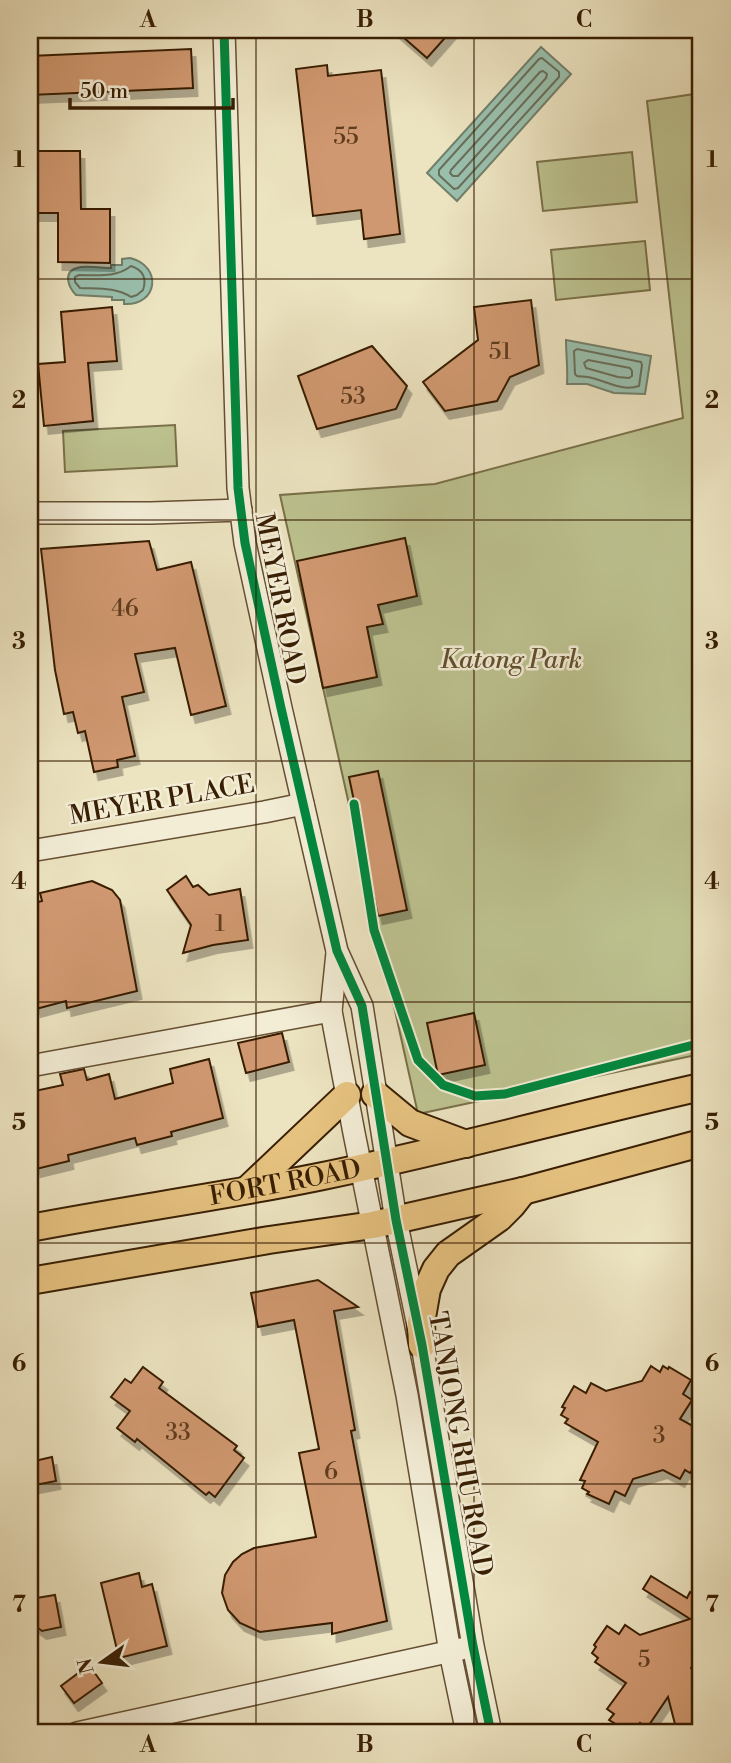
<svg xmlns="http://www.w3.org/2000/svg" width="731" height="1763" font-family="'Libre Bodoni',serif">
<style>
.green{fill:#bcc28f;stroke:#7a7049;stroke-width:2}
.water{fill:#99bfad;stroke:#727f69;stroke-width:2}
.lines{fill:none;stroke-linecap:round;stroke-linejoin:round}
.shore{stroke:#686e58;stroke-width:2}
.building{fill:#d0986f;stroke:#381e03;stroke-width:2;filter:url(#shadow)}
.minor-casing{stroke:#654f32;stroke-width:24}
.major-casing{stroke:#381e03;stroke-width:30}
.minor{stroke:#f3edd6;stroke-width:21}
.major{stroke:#e6c280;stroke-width:26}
.cycleway-casing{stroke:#f3edd6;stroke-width:13}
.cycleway{stroke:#00873e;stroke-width:9}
.grid{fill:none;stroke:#381e03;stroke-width:2;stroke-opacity:0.55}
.labels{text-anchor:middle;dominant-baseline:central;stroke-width:5;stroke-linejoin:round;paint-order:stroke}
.number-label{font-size:23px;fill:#5e3c1e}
.street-label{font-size:26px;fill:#381e03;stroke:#f3edd6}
.park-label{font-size:26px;font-style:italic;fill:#604f2d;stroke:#f3edd6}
.neatline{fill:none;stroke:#381e03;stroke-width:2.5}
.grid-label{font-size:23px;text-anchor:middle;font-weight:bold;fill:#381e03}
</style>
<defs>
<filter id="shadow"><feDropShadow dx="4.5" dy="8" stdDeviation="0" flood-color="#0004"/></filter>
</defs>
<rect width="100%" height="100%" fill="#ece3c0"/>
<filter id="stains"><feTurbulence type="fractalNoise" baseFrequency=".00286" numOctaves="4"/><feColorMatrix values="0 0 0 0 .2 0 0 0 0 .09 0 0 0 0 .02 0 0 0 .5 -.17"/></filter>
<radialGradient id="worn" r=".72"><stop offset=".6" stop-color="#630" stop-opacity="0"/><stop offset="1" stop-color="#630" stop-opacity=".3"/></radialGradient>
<g class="green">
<polygon points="701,93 701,1054 418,1114 280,495 435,484 683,418 647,101"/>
<polygon points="632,152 637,202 543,211 537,162"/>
<polygon points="645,241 650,290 556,300 551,250"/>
<polygon points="175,425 177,466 65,472 63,431"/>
</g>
<g class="water">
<polygon points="541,47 571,74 457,201 427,173"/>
<path d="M130,258C163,266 158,306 124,304V300H112V297L76,295C69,288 62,272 77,268C84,265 102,268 111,268V265H122V259Z"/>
<path d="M566,340L651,356L645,394L614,393L587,384H567C568,369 566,355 566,340Z"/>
</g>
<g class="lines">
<g class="shore">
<polygon points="542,58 559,72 559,77 458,188 454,189 439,175 439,170 539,59"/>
<polygon points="543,71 547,74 546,78 458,176 453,176 450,173 451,170 540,72"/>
<path d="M131,266C143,270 147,278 143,290L137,295L131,297C116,287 97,289 80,288L75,282V277L79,275C97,275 116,278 131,266Z"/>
<path d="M577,349L641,362L642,365L639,386C621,392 605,380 588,377C584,376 581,377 577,376L575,374L574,351Z"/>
<polygon points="588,360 630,368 632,371 632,376 629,378 618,377 586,368 584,363"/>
</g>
</g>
<g class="building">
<polygon points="395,30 452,30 427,58"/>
<polygon points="191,49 193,88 30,95 30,56"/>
<polygon points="327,65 328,76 381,70 400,234 364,239 361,210 313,216 296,69"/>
<polygon points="31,151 80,151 81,209 110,209 110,263 58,262 58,213 31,213"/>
<polygon points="531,300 539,365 510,377 497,401 445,411 423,382 478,340 474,307"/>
<polygon points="112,307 117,361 88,363 93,421 44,426 38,364 65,362 61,312"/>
<polygon points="372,346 407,386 396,409 317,429 298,376"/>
<polygon points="405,538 417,596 378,605 383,624 367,627 377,677 323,688 297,561"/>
<polygon points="149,541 157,570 191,562 226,706 191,715 175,648 135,654 144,692 122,697 135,756 117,760 118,767 94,772 85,731 78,733 73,712 64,714 55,670 41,549"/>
<polygon points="378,771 407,910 378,916 349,777"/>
<polygon points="186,876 193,887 198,885 209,895 240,889 248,940 213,945 183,953 191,925 167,890"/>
<polygon points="92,881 112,890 120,900 137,991 67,1008 66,1001 36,1009 30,983 30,904 42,901 40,893"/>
<polygon points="474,1013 485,1065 438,1075 427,1023"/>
<polygon points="282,1033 289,1062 246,1073 238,1043"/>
<polygon points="209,1059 223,1118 171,1132 172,1136 137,1145 135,1138 68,1155 69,1161 36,1169 30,1144 30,1092 63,1085 60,1074 84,1069 87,1080 109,1074 115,1099 173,1083 170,1069"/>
<polygon points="318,1280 358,1307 334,1311 355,1430 351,1431 387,1621 332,1634 332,1623 260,1632 240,1623 228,1610 222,1593 225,1575 233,1562 242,1554 254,1548 316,1537 299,1453 319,1449 294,1320 258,1327 251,1293"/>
<polygon points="651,1366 660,1372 663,1366 668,1369 669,1367 691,1380 683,1394 692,1400 680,1419 700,1430 695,1440 701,1444 701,1473 693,1469 690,1473 685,1470 680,1479 663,1470 633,1479 625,1496 615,1491 609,1504 587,1494 589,1492 582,1488 585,1481 580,1480 598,1442 565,1423 568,1419 561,1415 565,1408 562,1407 574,1386 586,1393 591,1383 606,1391 642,1381"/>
<polygon points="143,1367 163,1382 159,1388 237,1446 234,1450 244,1458 215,1497 209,1492 206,1495 137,1439 135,1442 117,1428 130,1411 111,1397 125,1379 131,1383"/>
<polygon points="52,1457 56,1481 30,1486 30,1462"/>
<polygon points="139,1573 142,1587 152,1584 167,1646 119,1658 101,1583"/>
<polygon points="651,1576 687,1598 690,1592 701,1600 701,1651 691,1668 701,1676 701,1722 676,1728 668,1697 647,1728 640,1723 633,1733 607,1733 614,1723 609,1720 614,1714 607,1709 626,1683 595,1662 598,1658 592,1653 596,1647 594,1645 607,1626 619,1634 625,1625 640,1635 690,1619 643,1589"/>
<polygon points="55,1595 61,1627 42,1631 30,1622 30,1599"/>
<polygon points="89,1665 102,1683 74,1703 61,1686"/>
</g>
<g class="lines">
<g class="minor-casing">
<g id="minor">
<polyline points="224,30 238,488 245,543 281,708 337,951 362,1006 396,1220 422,1345 473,1646 491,1733"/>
<polyline points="30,513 151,513 241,510"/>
<polyline points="30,851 264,812 303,804"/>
<polyline points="337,953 331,1011 354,1133 407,1395 450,1652 467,1733"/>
<polyline points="30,1066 331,1011"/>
<polyline points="77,1733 461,1649"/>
</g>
</g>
<g class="major-casing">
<g id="major">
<polyline points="375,1094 410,1123 466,1144"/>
<polyline points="247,1190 347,1095"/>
<path id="s1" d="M30,1228C124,1210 219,1197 313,1178C443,1152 571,1116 701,1087"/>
<polyline points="30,1281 269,1240 373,1225 523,1191 701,1143"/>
<polyline points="422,1345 421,1323 427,1289 436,1269 448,1254 499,1218 512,1205 523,1191"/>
</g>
</g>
<use href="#minor" class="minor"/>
<use href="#major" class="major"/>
<g class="cycleway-casing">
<g id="cycleway">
<polyline points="224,30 238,488 245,543 281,708 337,951 362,1006 396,1220 422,1345 473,1646 491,1733"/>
<polyline points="354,804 374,930 418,1060 443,1085 475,1096 505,1094 701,1043"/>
</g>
</g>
<use href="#cycleway" class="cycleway"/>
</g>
<path class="grid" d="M256,30V1733M474,30V1733M30,279H701M30,520H701M30,761H701M30,1002H701M30,1243H701M30,1484H701"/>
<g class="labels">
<g class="number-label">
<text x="346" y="137">55</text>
<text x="500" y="352">51</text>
<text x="353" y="397">53</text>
<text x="125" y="609">46</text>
<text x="220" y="924">1</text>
<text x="178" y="1433">33</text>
<text x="659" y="1436">3</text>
<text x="331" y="1472">6</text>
<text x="644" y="1660">5</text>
</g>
<g class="street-label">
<text transform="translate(280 599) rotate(79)">MEYER ROAD</text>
<text transform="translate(162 800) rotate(-10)">MEYER PLACE</text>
<text stroke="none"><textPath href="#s1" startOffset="259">FORT ROAD</textPath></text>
<text transform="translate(460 1444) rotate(80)">TANJONG RHU ROAD</text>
</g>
<g class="park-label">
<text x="511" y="660">Katong Park</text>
</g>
</g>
<rect width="731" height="1763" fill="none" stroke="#ece3c0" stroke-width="77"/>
<g transform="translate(102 1662) rotate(256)" stroke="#f3edd6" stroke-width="5" paint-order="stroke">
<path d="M0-5L12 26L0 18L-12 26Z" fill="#381e03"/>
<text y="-10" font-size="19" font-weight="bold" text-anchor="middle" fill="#381e03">N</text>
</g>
<path d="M70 98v10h163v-10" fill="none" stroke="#381e03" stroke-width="3.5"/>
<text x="80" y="98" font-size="21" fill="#381e03" stroke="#f3edd6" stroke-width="5" paint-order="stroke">50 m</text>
<rect x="38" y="38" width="654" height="1686" class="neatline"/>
<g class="grid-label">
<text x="148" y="27">A</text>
<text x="365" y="27">B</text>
<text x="584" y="27">C</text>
<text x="19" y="167">1</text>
<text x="712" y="167">1</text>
<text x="19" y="408">2</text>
<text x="712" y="408">2</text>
<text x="19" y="649">3</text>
<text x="712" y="649">3</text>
<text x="19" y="889">4</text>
<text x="712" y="889">4</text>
<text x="19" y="1130">5</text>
<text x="712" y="1130">5</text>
<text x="19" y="1371">6</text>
<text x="712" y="1371">6</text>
<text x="19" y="1612">7</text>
<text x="712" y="1612">7</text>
<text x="148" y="1752">A</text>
<text x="365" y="1752">B</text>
<text x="584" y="1752">C</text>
</g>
<rect width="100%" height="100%" filter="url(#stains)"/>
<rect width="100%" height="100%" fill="url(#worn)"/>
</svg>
